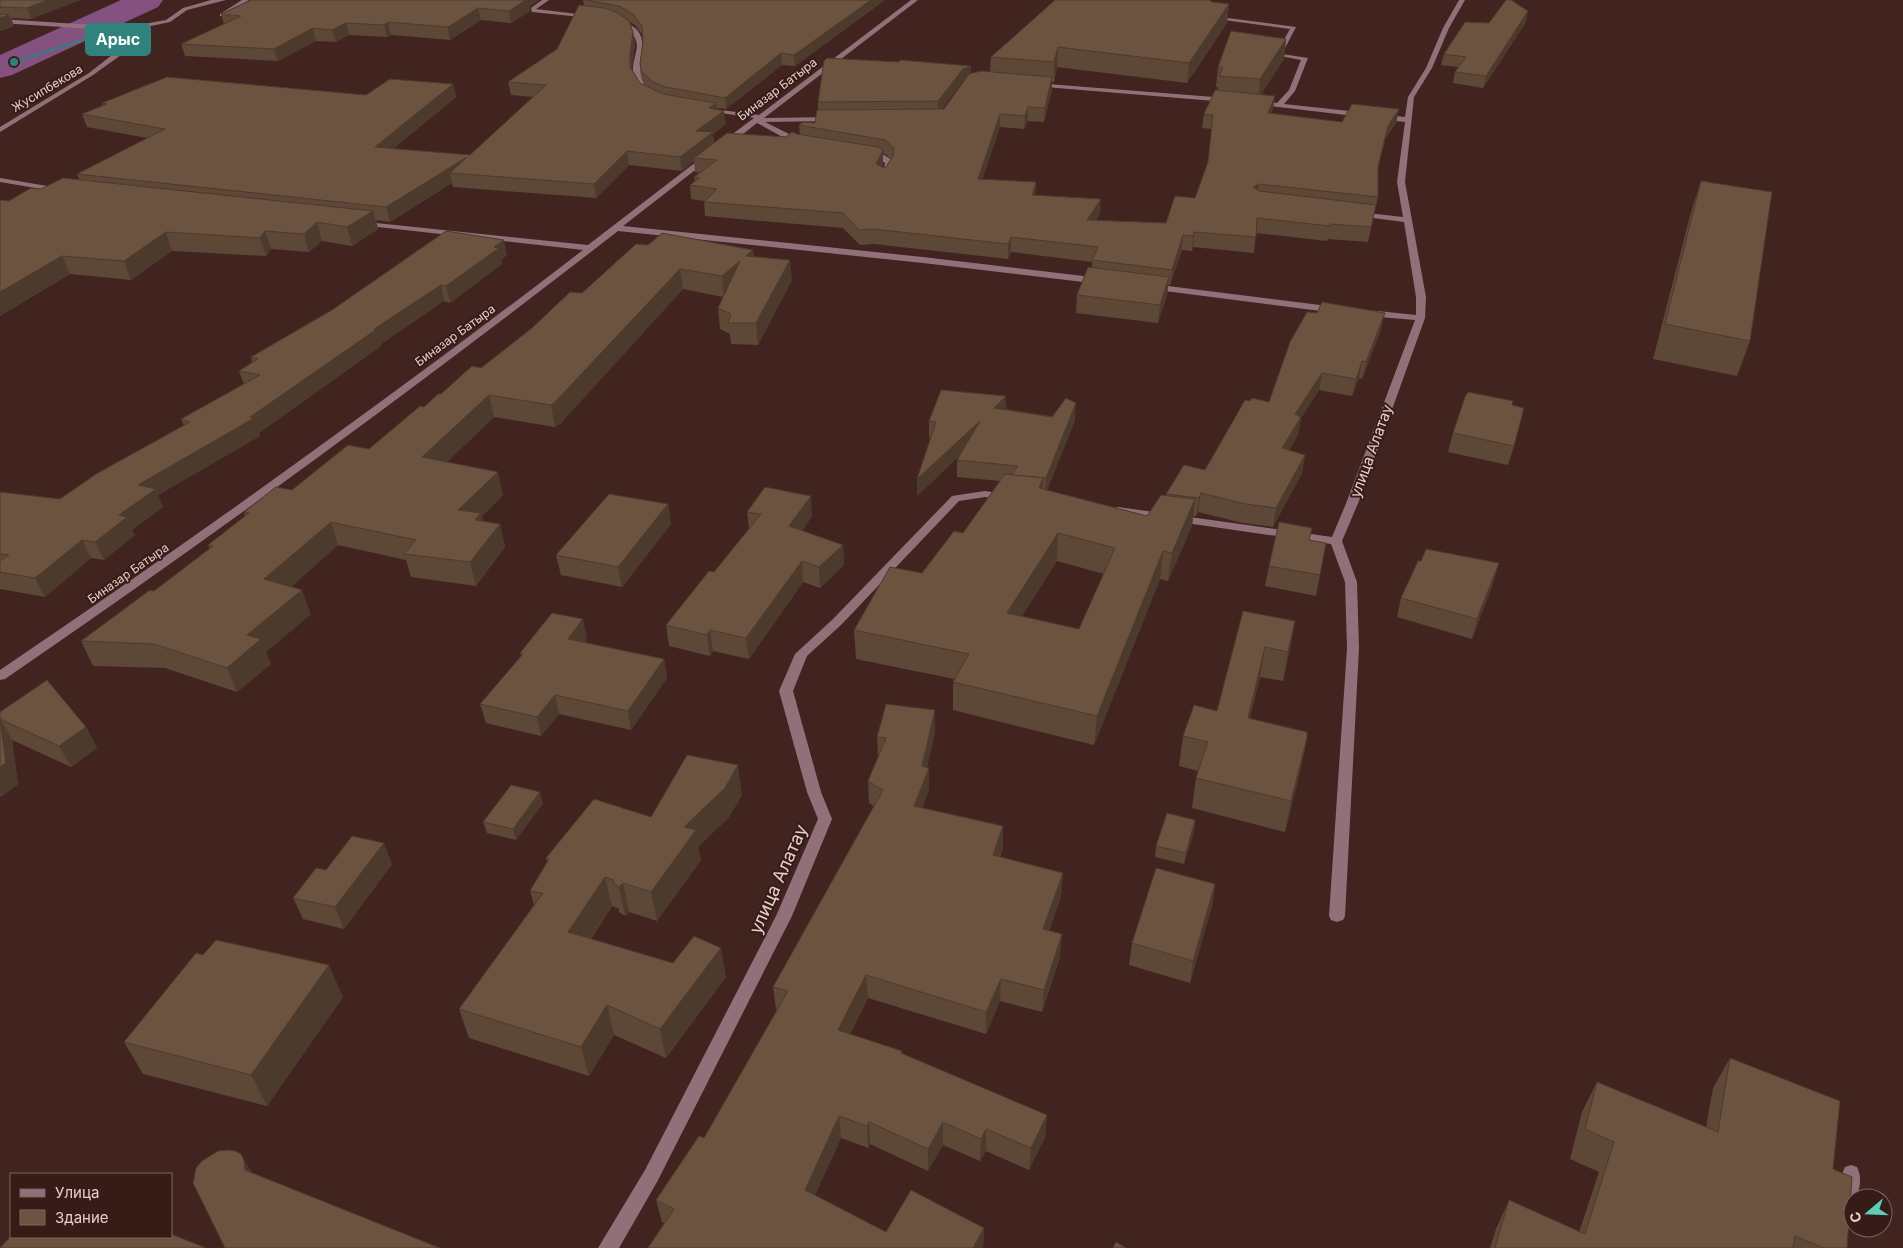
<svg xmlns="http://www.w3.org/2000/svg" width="1903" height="1248" font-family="Inter,sans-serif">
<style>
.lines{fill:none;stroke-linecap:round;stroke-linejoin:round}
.river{fill:#855181;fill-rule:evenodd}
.minor{fill:#91707a;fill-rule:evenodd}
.wall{fill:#5d4737;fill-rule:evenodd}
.shaded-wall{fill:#4c3a2d}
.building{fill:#6c5340;stroke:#4c3a2d;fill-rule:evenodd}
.labels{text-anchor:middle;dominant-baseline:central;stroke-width:4;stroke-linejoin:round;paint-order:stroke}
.far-street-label{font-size:12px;fill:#e3cfcc;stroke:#371b17}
.street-label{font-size:15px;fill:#e3cfcc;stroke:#371b17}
.near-street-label{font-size:18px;fill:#e3cfcc;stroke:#371b17}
.leader{fill:none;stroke:#2f837c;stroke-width:2}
.callout-dot{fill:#2f837c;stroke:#371b17;stroke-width:2}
.callout{fill:#2f837c;stroke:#2f837c;stroke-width:2}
.callout-label{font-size:16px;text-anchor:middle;font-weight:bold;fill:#fff}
</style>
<rect width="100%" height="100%" fill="#412420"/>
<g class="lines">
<polygon class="river" points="121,0 163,0 158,7 12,75 0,78 0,55"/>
<g class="minor">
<polygon points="211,0 226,0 187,10 170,22 132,30 142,37 135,45 93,75 0,132 0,127 89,73 135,37 125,31 0,23 0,19 126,27 166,20 183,8"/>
<polygon points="242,0 249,0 224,16 220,16 220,14"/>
<polygon points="542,0 549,0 536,9 594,16 591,18 532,12 531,8"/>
<polygon points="911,0 918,0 764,118 834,117 834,121 831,121 765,122 803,141 803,145 797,145 757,123 729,145 723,145 723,141 754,118 708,111 704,109 706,108 759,115"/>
<polygon points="1459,0 1465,0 1449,28 1432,68 1414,97 1405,182 1426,297 1425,318 1359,501 1342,541 1357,582 1359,648 1345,916 1343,920 1337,922 1331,920 1329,916 1347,648 1345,582 1331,544 1118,513 1112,510 1118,507 1332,537 1347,501 1415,320 1368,316 1363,313 1368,310 1416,315 1416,297 1404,222 1358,216 1354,214 1358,212 1403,217 1397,182 1405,122 1254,104 1253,103 1256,101 1277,103 1289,90 1301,60 1275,55 1290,29 1209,18 1212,16 1296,27 1282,54 1308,58 1295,91 1284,104 1405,117 1408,97 1426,68 1443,28"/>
<path d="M614,19C619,19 624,21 629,24C651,35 639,56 641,75C642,82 647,87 647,92H643C640,89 637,86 636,82C624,55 657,43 614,21Z"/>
<polygon points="1035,83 1227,98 1230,100 1227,102 1033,86 1033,84"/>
<polygon points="864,152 884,155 892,160 892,169 885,179 878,177 884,169 885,163 879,159 864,156"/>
<path d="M705,155L712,157L623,226L923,257L1100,278L1104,281L1100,284L923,263L618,231C418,386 214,536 5,679L0,680V670C198,536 393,396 583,250L360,225L356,223L357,221L588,245Z"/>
<polygon points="0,178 59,188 63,190 59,192 0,182"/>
<polygon points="1152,284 1336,307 1341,310 1336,313 1149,289 1149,285"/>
<polygon points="985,491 1006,494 1012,497 1006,500 985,497 959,501 841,625 807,656 793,691 821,792 832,819 792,916 657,1182 619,1248 598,1248 645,1170 776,916 818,819 807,792 779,691 795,654 833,619 952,496"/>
<path d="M1851,1165L1857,1167C1863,1179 1860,1197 1849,1202L1842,1199C1838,1190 1840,1177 1845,1167Z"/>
</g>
</g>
<g class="wall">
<polygon points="0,0 80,0 31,19 11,18 14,26 0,31"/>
<polygon points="251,0 539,0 530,6 530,11 511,23 481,20 450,40 391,35 387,37 349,35 336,42 316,41 278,61 185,56 181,44 224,24 221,14"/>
<path d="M583,0H885L795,66L782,65L726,109L717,108V110L726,124L713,134L714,143L786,137L797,134L800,135L799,125L815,123L818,110V102L971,66V73L990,72L991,57L1212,2L1229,4L1227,23L1187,83L1057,67L1054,82H1052V90L1044,122L1028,121L1024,129L1000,127L982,179L1036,182L1035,195L1100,213L1096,220L1166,223L1195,198L1208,163L1212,129L1202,128L1204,114L1217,90L1218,87H1216L1218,67L1286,39L1284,59L1261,94L1275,96L1273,109L1271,114L1342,122L1399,109L1396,123L1385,139L1378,169V197L1368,242L1328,239L1327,241L1256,233L1254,253L1193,247L1192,251L1182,250L1170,285H1168L1167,295L1158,323L1076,313L1077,295L1092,268V262L1011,252L1008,259L874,244L860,245L843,228L705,216L704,201L691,199L690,185L695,181L694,177L700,173L695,172L694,161L682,171L629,165L596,198L453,187L452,183L390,222L376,220L378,229L352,246L322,241L309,252L271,249L266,256L172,251L131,280L70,274L0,316V200L9,201L41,189L79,179L77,174L147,138L87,127L82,114L103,105L102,103L366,95L453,84L456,97L393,149L470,155L533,97L511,95L508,82L557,49L584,5ZM630,22L635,25L643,36V41L640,64L641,76L644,84L640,83L632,69L635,44L633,32ZM964,81L944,109H942L962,82ZM883,153L885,154L891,159L885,168L882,166L883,164Z"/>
<polygon points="1526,22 1483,88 1453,83 1455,72 1458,67 1441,65 1444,54 1489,23"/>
<polygon points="1701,181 1750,341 1737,376 1653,359 1691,212"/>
<polygon points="648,245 753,250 754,257 792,280 758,345 731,344 730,334 720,329 718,308 723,297 683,289 560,424 555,427 494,417 447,462 503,495 482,516 483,521 500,524 505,547 476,586 411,577 406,560 338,545 291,587 311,614 266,652 271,664 237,692 165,668 93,666 81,641 154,591 210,549 208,545 245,516 244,512 292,490 369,449 441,394 481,368 582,293"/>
<polygon points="507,255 501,260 502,264 450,303 444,301 381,344 381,346 259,433 260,436 158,495 163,507 132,530 135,535 104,560 91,558 45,597 0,589 0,492 60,499 184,426 181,419 244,384 239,371 252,362 251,357"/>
<path d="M1381,330L1362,379L1359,378L1352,396L1319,390L1301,418L1298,435L1289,450L1305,455L1302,473L1273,527L1243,523L1198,512L1196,516H1193L1192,526L1168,581L1160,579L1094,745L953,710V682L954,679L856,659L854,630L922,573L963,533L1000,481L957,477V460L959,456L917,496L931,438H929V421L1006,409L1075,420L1047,490L1147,516L1166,495V494L1205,470L1250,401L1269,402ZM1057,561L1104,574L1079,629L1022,616Z"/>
<polygon points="1512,405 1514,446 1508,465 1448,452 1453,433"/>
<polygon points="668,504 671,524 622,587 561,575 556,555"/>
<polygon points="747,512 812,516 802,531 843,545 844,565 820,588 803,582 749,659 713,651 710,656 669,646 666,625 714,572 749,529"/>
<polygon points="1309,540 1326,543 1316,596 1265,586 1269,566"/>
<polygon points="1494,581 1472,639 1397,617 1401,598"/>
<polygon points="1243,611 1295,621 1283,681 1260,677 1250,718 1307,738 1301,768 1285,832 1192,808 1196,778 1198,771 1179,766 1183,736 1217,711"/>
<polygon points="587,638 584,643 664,659 667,678 631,730 559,714 541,736 486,723 480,704 521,656 520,653"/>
<polygon points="0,712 86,727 97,748 71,767 12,740 18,784 2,796 0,796"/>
<polygon points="935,732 927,767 929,790 922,808 1003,849 1000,857 1063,873 1061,896 1049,931 1060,957 1042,1012 1000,1001 986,1034 868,998 850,1034 902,1051 902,1054 1047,1115 1045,1137 1029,1170 986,1151 980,1161 943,1145 928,1171 870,1144 868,1148 841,1138 815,1195 886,1232 984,1228 983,1248 648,1248 665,1223 662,1222 656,1200 704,1138 777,1010 776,1009 773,987 874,806 869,803 868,781 878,757 877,737"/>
<polygon points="742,795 729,817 698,847 701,860 657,921 629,912 625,916 619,912 619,909 612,906 591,939 673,963 726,977 666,1058 614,1035 589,1076 469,1038 459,1009 534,905 530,891 547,862 546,858 651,817"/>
<polygon points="543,803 516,840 487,833 483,822"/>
<polygon points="1195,820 1194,831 1184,864 1155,857 1156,846"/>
<polygon points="392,864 344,929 303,919 293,898 326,870"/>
<polygon points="1215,884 1212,906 1190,983 1129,965 1132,943"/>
<polygon points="343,997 267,1106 143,1074 124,1042"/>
<polygon points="1730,1058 1833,1169 1847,1248 1490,1248 1496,1229 1509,1200 1579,1232 1599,1172 1570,1159 1582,1112 1597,1082 1706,1127 1713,1088"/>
</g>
<g class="shaded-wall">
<polygon points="48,0 80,0 31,19 27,8"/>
<polygon points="526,0 539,0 530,6 530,11 511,23 509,11"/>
<polygon points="871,0 885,0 795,66 794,55"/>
<polygon points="1229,4 1227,23 1187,83 1189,63"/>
<polygon points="478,8 481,20 450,40 448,27"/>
<polygon points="1528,11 1526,22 1483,88 1486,76"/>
<polygon points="9,15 14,26 0,31 0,18"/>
<polygon points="388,22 391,35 387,37 384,25"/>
<polygon points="346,23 349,35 336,42 332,30"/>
<polygon points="313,28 316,41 278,61 274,49"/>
<polygon points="633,32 635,44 632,68 632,80 630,55"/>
<polygon points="1286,39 1284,59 1258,99 1260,79"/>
<polygon points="1058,47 1057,67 1054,82 1054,62"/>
<polygon points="781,53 782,65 726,109 725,98"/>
<polygon points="971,66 971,79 962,82 938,115 938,101 963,69"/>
<polygon points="1052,77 1052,90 1044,122 1045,108"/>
<polygon points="453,84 456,97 378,161 375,147"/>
<polygon points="1275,96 1273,109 1266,127 1268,113"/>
<polygon points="716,103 718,115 724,111 726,124 713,134 714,146 694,158 694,161 682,171 680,157 709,108"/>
<polygon points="1028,107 1028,121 1024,129 1025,116"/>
<polygon points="1399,109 1396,123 1385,139 1376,180 1388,126"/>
<polygon points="1000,114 1000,127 978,193 978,179"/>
<polygon points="883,150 883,164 876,179 876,164"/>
<polygon points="627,151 629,165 596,198 594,184"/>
<polygon points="467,157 450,173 452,183 390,222 386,207"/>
<polygon points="1036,182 1035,196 1032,195"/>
<polygon points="1259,184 1257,198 1253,187"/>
<polygon points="1101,199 1100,213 1086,234 1087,220"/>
<polygon points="373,211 378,229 352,246 347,227"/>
<polygon points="317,222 322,241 309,252 304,234"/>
<polygon points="265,231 271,249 266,256 260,238"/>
<polygon points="166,232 172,251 131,280 124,261"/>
<polygon points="1194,232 1193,247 1192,251 1193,236"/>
<polygon points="1183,235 1182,250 1170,285 1172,270"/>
<polygon points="1011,237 1011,252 1008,259 1008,244"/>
<polygon points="504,240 507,255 501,260 502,264 450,303 446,286"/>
<polygon points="753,250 755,270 746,256"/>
<polygon points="62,256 70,274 0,316 0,292"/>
<polygon points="790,260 792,280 758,345 756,323"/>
<polygon points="740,261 724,297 722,276"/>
<polygon points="680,269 683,289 560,424 555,427 551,405"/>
<polygon points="1169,277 1167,295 1158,323 1160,305"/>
<polygon points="441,285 444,301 381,344 381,346 259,433 260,436 158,495 163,507 132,530 135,535 104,560 95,542 119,515 138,485 250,417 374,329"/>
<polygon points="1385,313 1381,330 1362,379 1366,362"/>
<polygon points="1362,361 1359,378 1352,396 1356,379"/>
<polygon points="1322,373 1319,390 1301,418 1298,435 1279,466 1282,448 1295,414"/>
<polygon points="489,395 494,417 428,480 422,457"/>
<polygon points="1006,396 1006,413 994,408"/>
<polygon points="1076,403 1075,420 1045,496 1046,478"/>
<polygon points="980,421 979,437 917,496 917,479"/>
<polygon points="1305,455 1302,473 1273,527 1276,508"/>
<polygon points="498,472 503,495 482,516 487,537 458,510"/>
<polygon points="1043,478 1041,505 1039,488"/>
<polygon points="1201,493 1198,512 1196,516 1199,498"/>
<polygon points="811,496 812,516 791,547 789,526"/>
<polygon points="1195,499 1192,526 1168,581 1172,553"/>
<polygon points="668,504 671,524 622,587 618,567"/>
<polygon points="331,522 338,545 273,603 264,579"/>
<polygon points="500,524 505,547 476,586 470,562"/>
<polygon points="1058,533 1057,561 1006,641 1007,613"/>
<polygon points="82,540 91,558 45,597 35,578"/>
<polygon points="843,545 844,565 820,588 819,567"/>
<polygon points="1163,551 1160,579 1094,745 1097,716"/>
<polygon points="802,561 803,582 749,659 746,638"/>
<polygon points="1499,563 1494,581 1472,639 1477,619"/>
<polygon points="302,590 311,614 266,652 271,664 237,692 227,668 247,635"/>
<polygon points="583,619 587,638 572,658 568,639"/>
<polygon points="1295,621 1290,650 1283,681 1288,652"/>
<polygon points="710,630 713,651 710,656 707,635"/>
<polygon points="1265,647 1260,677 1242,748 1248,718"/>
<polygon points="664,659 667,678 631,730 628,711"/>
<polygon points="555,695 559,714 541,736 537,717"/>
<polygon points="935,710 935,732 925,777 929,768 929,790 914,829 914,806"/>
<polygon points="0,719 12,740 18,784 2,796 0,793"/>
<polygon points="86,727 97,748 71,767 59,746"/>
<polygon points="1307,738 1301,768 1285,832 1291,801"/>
<polygon points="738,765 742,795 729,817 698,847 701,860 657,921 651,892 684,827"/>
<polygon points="540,792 543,803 516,840 513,829"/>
<polygon points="1195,820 1194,831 1184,864 1186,853"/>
<polygon points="1003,826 1003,849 992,878 993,855"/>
<polygon points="384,843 392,864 344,929 335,907"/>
<polygon points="1063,873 1061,896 1041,952 1043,929"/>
<polygon points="605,877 612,906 575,961 568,932"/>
<polygon points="623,883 629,912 625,916 619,887"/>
<polygon points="1215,884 1212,906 1190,983 1193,961"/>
<polygon points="1062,934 1060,957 1042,1012 1044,990"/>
<polygon points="721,948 726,977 666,1058 660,1029"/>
<polygon points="329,965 343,997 267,1106 251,1075"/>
<polygon points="866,975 868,998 840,1053 838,1030"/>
<polygon points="1001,979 1000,1001 986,1034 986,1012"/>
<polygon points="607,1005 614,1035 589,1076 581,1047"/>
<polygon points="1047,1115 1045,1137 1029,1170 1031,1148"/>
<polygon points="839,1116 841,1138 807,1212 805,1190"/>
<polygon points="869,1122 870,1144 868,1148 867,1126"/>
<polygon points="943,1122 943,1145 928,1171 928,1149"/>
<polygon points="986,1129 986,1151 980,1161 981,1139"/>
<polygon points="244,1160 258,1183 245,1170"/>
<polygon points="984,1228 983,1248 973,1248"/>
</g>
<g class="building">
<polygon points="0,0 48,0 27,8 0,7"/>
<polygon points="251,0 526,0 509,11 478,8 448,27 388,22 384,25 346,23 332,30 313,28 274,49 181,44 241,16 221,14"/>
<polygon points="585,0 871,0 794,55 781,53 725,98 666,87 653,82 642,72 640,64 643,41 642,26 633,14 619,6"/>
<polygon points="1055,0 1209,0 1212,2 1229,4 1189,63 1058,47 1054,62 991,57"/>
<polygon points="1506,0 1511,0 1528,11 1486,76 1455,72 1466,57 1444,54 1465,22 1489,23"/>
<polygon points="579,5 604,8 616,12 629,21 633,32 630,55 630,67 640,83 663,94 716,103 709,108 724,111 696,131 713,132 680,157 627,151 594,184 450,173 467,157 386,207 77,174 165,129 82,114 107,104 102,103 167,77 366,95 390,79 453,84 375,147 470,155 546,85 508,82 557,49"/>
<polygon points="0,14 9,15 0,18"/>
<polygon points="1231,31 1286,39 1260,79 1219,76 1223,67 1218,67"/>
<polygon points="827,58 899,62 900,60 971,66 963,69 938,101 818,102 824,61"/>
<polygon points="981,71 1052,77 1045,108 1028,107 1025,116 1000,114 978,179 1036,182 1032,195 1101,199 1087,220 1166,223 1175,196 1195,198 1208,162 1213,115 1204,114 1215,90 1275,96 1268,113 1342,122 1352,104 1399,109 1388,126 1378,166 1378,197 1259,184 1253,187 1259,191 1376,205 1371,227 1330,224 1330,226 1257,218 1256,237 1194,232 1193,236 1183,235 1172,270 1092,260 1098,247 1011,237 1008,244 874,229 859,230 843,213 704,202 717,189 690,185 700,178 694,177 717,160 694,158 727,133 786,137 792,132 797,134 878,147 883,150 876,164 885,168 893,156 894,148 885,140 799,125 803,122 815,123 817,110 944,109 969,74"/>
<polygon points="63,178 373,211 347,227 317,222 304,234 265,231 260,238 166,232 124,261 62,256 0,292 0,200 9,201 31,188 41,189"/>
<polygon points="1701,181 1772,192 1750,341 1665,324"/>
<polygon points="446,231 504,240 494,247 499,248 446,286 441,285 374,329 377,329 250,417 254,418 138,485 156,489 119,515 127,517 95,542 82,540 35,578 0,572 0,561 9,555 0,554 0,492 60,499 96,474 190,422 181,419 260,375 239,371 258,359 251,357 332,310"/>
<polygon points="662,233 753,250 746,256 790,260 756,323 728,323 731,314 718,308 740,261 722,276 680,269 555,402 551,405 489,395 422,457 498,472 458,510 481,513 475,520 500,524 470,562 404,554 416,540 331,522 264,579 302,590 247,635 261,639 227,668 154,644 81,641 150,590 154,591 213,546 208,545 249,513 244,512 276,487 292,490 348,445 369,449 420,406 424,407 438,394 441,394 472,366 481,368 532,328 570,292 582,293 636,244 648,245"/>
<polygon points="1088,267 1169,277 1160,305 1077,295"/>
<polygon points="1322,302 1385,313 1366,362 1362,361 1356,379 1322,373 1295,414 1301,417 1282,448 1305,455 1276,508 1246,504 1201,493 1199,498 1166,494 1184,465 1205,470 1245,400 1250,401 1252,398 1269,402 1290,342 1307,312 1317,313"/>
<polygon points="941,390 1006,396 994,408 1052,417 1066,398 1076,403 1046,478 1011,475 1018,466 957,460 980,421 917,479 936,422 929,421"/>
<polygon points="1468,392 1513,401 1512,405 1524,408 1514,446 1453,433 1465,397"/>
<path d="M1005,474L1043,478L1039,488L1147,516L1161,495L1195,499L1172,553L1163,551L1097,716L953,682L969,654L854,630L890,567L922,573L954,531L963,533ZM1058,533L1115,548L1079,629L1007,613Z"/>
<polygon points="765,487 811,496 789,526 843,545 819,567 802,561 746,638 710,630 707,635 666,625 709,571 714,572 761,514 747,512"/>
<polygon points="609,494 668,504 618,567 556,555"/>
<polygon points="1279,522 1312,528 1309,540 1326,543 1320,575 1269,566"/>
<polygon points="1426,549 1499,563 1477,619 1401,598 1418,561 1421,561"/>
<polygon points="1243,611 1295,621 1288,652 1265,647 1248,718 1307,732 1307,738 1291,801 1196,778 1208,742 1183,736 1194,705 1217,711"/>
<polygon points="552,613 583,619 568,639 664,659 628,711 555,695 537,717 480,704 523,654 520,653"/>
<polygon points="47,680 86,727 59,746 0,719 6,763 0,767 0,712"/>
<polygon points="886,704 935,710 922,766 929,768 914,806 1003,826 993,855 1063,873 1043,929 1062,934 1044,990 1001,979 986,1012 866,975 838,1030 902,1051 901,1053 1047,1115 1031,1148 986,1129 981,1139 943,1122 928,1149 869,1122 867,1126 839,1116 805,1190 886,1232 911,1190 984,1228 973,1248 648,1248 674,1209 656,1200 699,1136 704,1138 788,991 773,987 883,790 868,781 886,738 877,737"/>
<polygon points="687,755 738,765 725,788 684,827 696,830 651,892 623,883 619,887 613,882 614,880 605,877 568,932 673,963 694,936 721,948 660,1029 607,1005 581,1047 459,1009 543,893 530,891 549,859 546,858 594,799 651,817"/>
<polygon points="511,785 540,792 513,829 483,822"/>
<polygon points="1167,813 1195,820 1186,853 1156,846"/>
<polygon points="352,836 384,843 335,907 293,898 316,868 326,870"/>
<polygon points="1156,868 1215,884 1193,961 1132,943"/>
<polygon points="216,940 329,965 251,1075 124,1042 196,953 203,955"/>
<polygon points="1730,1058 1840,1101 1833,1169 1852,1177 1847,1248 1824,1248 1795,1236 1793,1248 1495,1248 1509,1200 1585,1234 1614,1142 1585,1129 1597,1082 1718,1132"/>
<polygon points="227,1150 235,1151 241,1154 244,1160 245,1170 440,1248 225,1248 193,1183 196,1168 202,1161 218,1151"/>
<polygon points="171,1234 206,1248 0,1248 11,1236 11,1237 171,1237"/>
<polygon points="1116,1242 1126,1248 1113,1248"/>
</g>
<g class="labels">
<g class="far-street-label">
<text transform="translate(47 88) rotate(-31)">Жусипбекова</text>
<text transform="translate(777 89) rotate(-37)">Биназар Батыра</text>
<text transform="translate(455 335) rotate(-36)">Биназар Батыра</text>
<text transform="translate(128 573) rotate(-35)">Биназар Батыра</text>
</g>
<g class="street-label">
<text transform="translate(1371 451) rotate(-70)">улица Алатау</text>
</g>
<g class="near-street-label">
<text transform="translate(778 879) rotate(-66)">улица Алатау</text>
</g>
</g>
<path class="leader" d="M14 62L86 39"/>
<circle class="callout-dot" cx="14" cy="62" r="5"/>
<rect class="callout" x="86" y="24" width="64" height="31" rx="5"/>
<g class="callout-label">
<text x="118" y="45">Арыс</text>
</g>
<rect x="10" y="1173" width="162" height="65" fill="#371b17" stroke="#7c635f"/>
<rect x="20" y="1189" width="25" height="8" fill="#91707a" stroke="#7c635f"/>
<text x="55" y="1198" font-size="15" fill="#e3cfcc">Улица</text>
<rect x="20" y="1210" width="25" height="15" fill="#6c5340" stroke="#7c635f"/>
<text x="55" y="1223" font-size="15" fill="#e3cfcc">Здание</text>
<g transform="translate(1868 1213) rotate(251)"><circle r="24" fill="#371b17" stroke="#7c635f"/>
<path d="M0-4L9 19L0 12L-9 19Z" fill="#5dceb8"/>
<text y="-8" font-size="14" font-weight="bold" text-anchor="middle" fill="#e3cfcc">С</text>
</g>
</svg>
